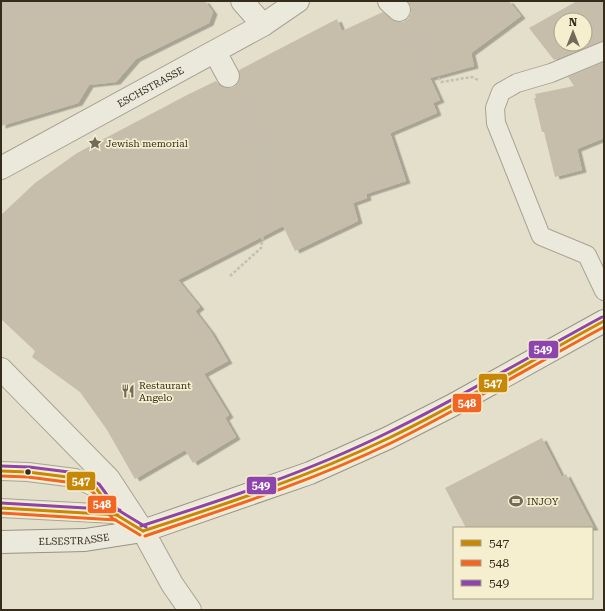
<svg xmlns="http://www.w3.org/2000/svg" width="605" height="611" font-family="'Roboto Serif',serif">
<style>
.building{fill:#c7bdab;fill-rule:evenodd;filter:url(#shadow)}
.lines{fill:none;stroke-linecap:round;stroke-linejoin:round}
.lane-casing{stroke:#a8a394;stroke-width:20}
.street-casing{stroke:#a8a394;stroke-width:24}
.secondary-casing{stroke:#989384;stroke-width:24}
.path{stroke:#c3c0b3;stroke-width:2.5;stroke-dasharray:3 2;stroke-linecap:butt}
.lane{stroke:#ebe8dc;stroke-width:18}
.street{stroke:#ebe8dc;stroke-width:22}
.secondary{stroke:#ebe8dc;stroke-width:22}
.bus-1-casing{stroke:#f6efcf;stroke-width:6}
.bus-2-casing{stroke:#f6efcf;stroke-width:6}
.bus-3-casing{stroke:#f6efcf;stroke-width:6}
.bus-1{stroke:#c78807;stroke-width:3}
.bus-2{stroke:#f26522;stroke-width:3}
.bus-3{stroke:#8e44ad;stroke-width:3}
.bus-dot{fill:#362c1c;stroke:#f6efcf;stroke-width:1.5}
.labels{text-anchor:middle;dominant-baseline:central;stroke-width:3.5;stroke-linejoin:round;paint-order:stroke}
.street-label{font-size:10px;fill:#362c1c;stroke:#f6efcf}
.poi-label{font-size:10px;fill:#362c1c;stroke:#f6efcf;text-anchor:start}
.line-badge{stroke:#f6efcf;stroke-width:1.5}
.badge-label{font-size:11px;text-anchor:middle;font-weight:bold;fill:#fff}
</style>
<defs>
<filter id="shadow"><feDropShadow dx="4.5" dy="2.5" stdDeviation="0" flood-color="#0004"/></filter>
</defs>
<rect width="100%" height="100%" fill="#e4dfca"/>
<g class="building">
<polygon points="1,1 205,1 213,12 209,23 136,59 116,82 89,85 78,103 1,126"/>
<polygon points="408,1 509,1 521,16 471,53 474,66 430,78 440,100 433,103 437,113 390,133 406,181 366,194 367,198 353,203 358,221 295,251 283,226 178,280 200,307 195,311 211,332 228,361 204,374 229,415 225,418 236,437 193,463 185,450 135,479 107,430 80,392 32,357 35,351 2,320 1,215 35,183 77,153 189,94 216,81 222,87 227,88 234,87 238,83 240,77 239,70 337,19 342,31 383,12 396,22 403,22 408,19 411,13 411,7"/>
<path d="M577,1H604V41L554,60L529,28ZM561,20H585V44H561Z"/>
<polygon points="604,62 604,138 577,149 582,170 555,177 544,132 542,132 534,98 536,98 535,94 574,86 568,77"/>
<polygon points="542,438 562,477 566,474 594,528 466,528 445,488"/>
</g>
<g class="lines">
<g class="lane-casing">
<g id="lane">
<polyline points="604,51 551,73 517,83 501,92 495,108 496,123 541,236 587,255 604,291"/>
<polyline points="1,471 28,472 75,478 96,488 115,514 142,531"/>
<polyline points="1,508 115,514"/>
</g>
</g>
<g class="street-casing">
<g id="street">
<polyline points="242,1 263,25"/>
<polyline points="389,1 399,10"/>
<polyline points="215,52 228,76"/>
<path id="s1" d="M1,168L263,25L298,1"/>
<polyline points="1,369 109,479 143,531 172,584 190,610"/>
</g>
</g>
<g class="secondary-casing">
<g id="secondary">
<path id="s2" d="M1,542L85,540L143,531L310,473L388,438L451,406L604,321"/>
</g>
</g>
<g class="path">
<polyline points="414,34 441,82 472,77 478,80"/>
<polyline points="230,276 261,248 270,187 266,160 239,101"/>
</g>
<use href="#lane" class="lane"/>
<use href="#street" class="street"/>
<use href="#secondary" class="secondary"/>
<g class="bus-1-casing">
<g id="bus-1">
<polyline points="1,471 28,472 75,478 96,488 115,514 143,531"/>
<polyline points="1,508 118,515"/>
<path d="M143,531C226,504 310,476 389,438C462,403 532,360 604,321"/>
</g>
</g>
<g class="bus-2-casing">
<g id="bus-2">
<polyline points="1,476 28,477 74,483 93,492 112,518 140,535"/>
<polyline points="1,513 116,520"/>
<path d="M145,536C228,508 312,481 391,443C464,407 533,365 604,327"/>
</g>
</g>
<g class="bus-3-casing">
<g id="bus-3">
<polyline points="1,466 29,467 77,473 99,484 118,510 146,527"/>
<polyline points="1,503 120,510"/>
<path d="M141,526C225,499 308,472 387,433C460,398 530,356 602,317"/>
</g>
</g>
<use href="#bus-1" class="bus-1"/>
<use href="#bus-2" class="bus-2"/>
<use href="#bus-3" class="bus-3"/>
</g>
<defs>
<g id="sight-bare" transform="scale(1.08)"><path d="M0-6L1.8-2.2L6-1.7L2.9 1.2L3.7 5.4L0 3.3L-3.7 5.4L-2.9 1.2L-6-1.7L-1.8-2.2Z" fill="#736b59" stroke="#f6efcf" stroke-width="2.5" paint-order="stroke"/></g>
<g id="restaurant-bare" transform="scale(1.08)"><path d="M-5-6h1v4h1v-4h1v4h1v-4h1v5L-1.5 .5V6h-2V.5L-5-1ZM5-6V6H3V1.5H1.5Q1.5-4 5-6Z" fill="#736b59" stroke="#f6efcf" stroke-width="2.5" paint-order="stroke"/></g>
<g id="stadium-bare" transform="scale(1.08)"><path d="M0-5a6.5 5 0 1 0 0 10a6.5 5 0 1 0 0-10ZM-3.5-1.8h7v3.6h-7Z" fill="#736b59" stroke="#f6efcf" stroke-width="2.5" paint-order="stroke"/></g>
</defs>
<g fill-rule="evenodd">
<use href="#sight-bare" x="95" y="143"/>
<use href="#restaurant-bare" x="128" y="391"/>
<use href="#stadium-bare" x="516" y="501"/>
</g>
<circle class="bus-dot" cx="28" cy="472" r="3.5"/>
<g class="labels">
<g class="street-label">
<text stroke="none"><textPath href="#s1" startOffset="170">ESCHSTRASSE</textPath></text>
<text stroke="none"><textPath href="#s2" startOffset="73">ELSESTRASSE</textPath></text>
</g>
<g class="poi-label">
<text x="106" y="143">Jewish memorial</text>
<text x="139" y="385">Restaurant<tspan x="139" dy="12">Angelo</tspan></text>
<text x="527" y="501">INJOY</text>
</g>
</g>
<g class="line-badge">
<rect x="528" y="340" width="31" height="19" rx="4" fill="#8e44ad"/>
<rect x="478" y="373" width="30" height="20" rx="4" fill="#c78807"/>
<rect x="452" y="393" width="30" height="20" rx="4" fill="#f26522"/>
<rect x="66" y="471" width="30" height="20" rx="4" fill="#c78807"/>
<rect x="246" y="476" width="31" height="19" rx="4" fill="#8e44ad"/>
<rect x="87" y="495" width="30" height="19" rx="4" fill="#f26522"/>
</g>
<g class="badge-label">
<text x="543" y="353">549</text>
<text x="493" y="387">547</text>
<text x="467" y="407">548</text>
<text x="81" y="485">547</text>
<text x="261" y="489">549</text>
<text x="102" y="508">548</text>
</g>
<rect width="605" height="611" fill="none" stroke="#362c1c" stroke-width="4"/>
<rect x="453" y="527" width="140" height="72" fill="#f6efcf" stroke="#a9a187"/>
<rect x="461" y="540" width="20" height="6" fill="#c78807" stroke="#a9a187"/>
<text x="489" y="547" font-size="12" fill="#362c1c">547</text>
<rect x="461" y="560" width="20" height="6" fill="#f26522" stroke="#a9a187"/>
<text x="489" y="567" font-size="12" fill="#362c1c">548</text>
<rect x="461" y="580" width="20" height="6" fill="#8e44ad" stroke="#a9a187"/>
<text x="489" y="587" font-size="12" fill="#362c1c">549</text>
<g transform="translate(573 32)"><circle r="19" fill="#f6efcf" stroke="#a9a187"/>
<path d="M0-3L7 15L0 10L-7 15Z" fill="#736b59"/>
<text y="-6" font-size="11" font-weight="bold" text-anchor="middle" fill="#362c1c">N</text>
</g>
</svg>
